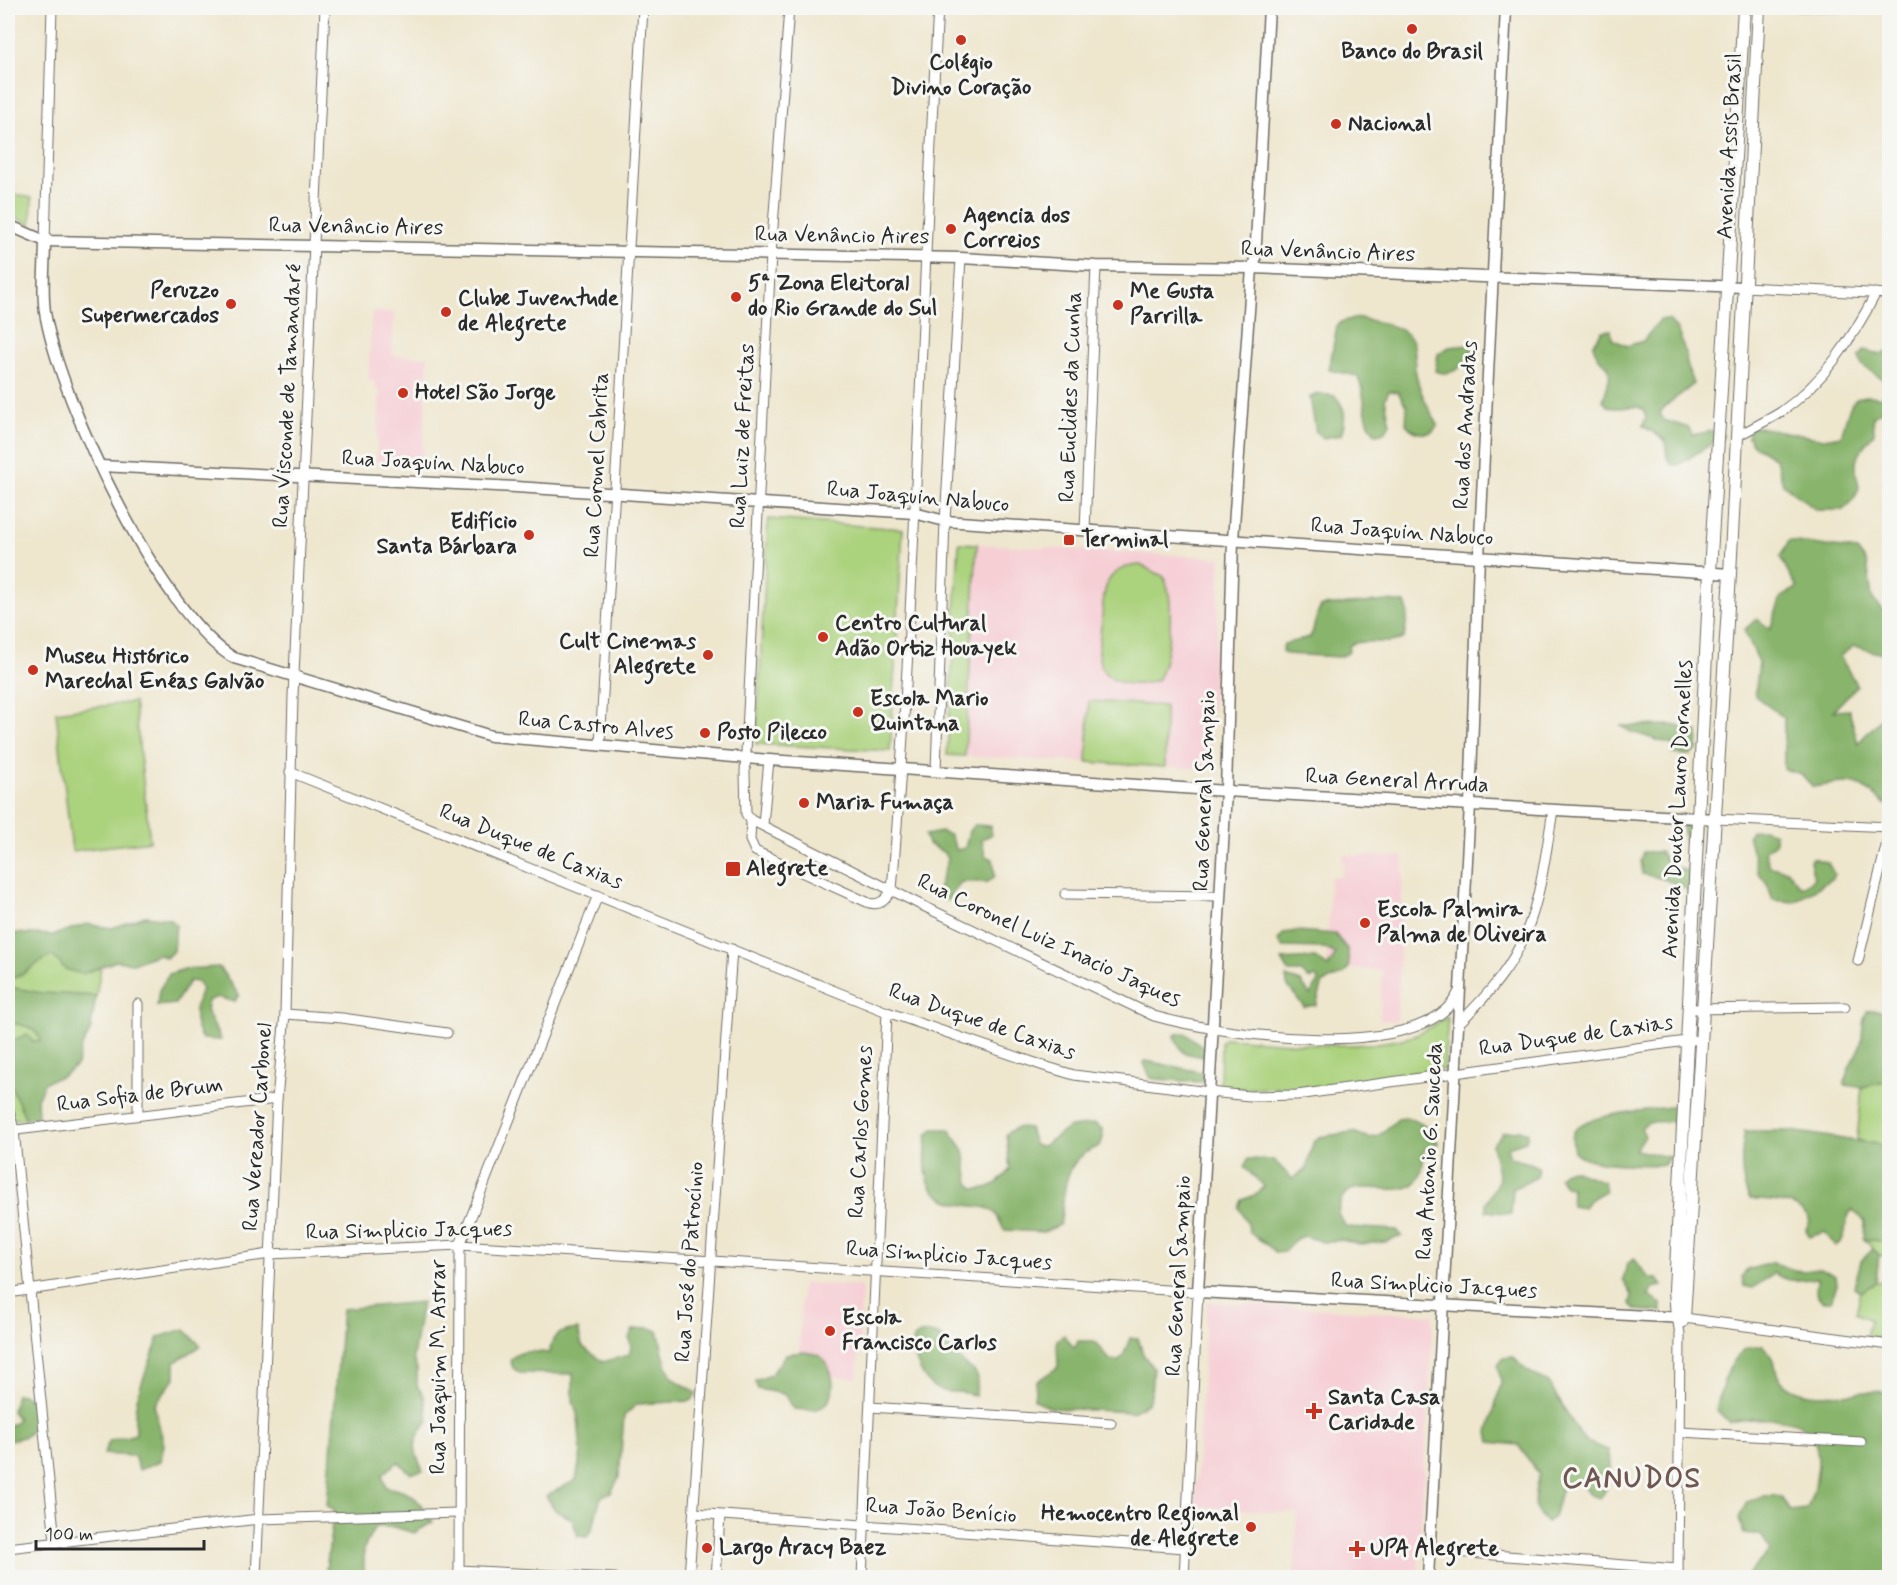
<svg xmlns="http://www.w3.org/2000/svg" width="1897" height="1585" font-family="Mynerve,sans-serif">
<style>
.built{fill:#f6cfd5}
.green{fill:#abd27d;stroke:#6b7e54;stroke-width:1.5}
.forest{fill:#88b46c;stroke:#5a704c;stroke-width:1.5}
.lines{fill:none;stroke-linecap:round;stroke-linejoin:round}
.minor-casing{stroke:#6f6c64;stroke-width:11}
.tertiary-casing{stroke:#6f6c64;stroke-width:13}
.secondary-casing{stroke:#6f6c64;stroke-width:14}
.minor{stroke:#fff;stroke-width:9}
.tertiary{stroke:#fff;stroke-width:10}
.secondary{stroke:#fff;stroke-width:12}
.poi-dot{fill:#c8321e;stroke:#f6f6f2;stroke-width:2}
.labels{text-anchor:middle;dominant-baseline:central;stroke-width:6;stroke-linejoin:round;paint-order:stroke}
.poi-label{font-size:22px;font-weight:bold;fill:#2b2b2b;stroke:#f6f6f2;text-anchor:start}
.street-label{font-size:22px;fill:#2b2b2b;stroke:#f6f6f2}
.district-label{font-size:28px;font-weight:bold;letter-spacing:1.5px;fill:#705751;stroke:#f6f6f2}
</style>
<rect width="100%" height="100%" fill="#f6f6f2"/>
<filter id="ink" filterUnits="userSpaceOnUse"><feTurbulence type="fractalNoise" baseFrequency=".0167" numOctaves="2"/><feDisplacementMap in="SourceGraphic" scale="12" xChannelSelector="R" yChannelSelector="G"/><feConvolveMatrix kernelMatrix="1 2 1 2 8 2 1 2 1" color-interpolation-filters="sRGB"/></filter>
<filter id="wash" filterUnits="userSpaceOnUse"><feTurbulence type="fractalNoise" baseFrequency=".008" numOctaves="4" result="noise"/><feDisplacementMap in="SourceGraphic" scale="24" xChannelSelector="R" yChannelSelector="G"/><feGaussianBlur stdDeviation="1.35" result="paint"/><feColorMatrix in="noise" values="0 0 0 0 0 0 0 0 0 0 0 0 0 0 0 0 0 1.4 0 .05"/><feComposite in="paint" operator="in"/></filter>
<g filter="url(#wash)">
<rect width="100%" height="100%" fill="#eee6cd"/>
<g class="built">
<polygon points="372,312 394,313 392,355 428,357 422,467 376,464 380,389 375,388 375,380 368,380"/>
<polygon points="977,544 1221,558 1209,769 965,756"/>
<polygon points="1343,855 1404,856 1397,1021 1380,1020 1382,970 1327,968 1330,877 1342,877"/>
<polygon points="802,1283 862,1286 857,1378 798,1375"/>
<polygon points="1207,1302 1433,1315 1418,1577 1294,1577 1297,1513 1195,1507"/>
</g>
<g class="green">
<polygon points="1770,8 1840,8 1840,12"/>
<polygon points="8,193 32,198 31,225 8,214"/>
<polygon points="768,519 903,529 890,751 756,744"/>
<polygon points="959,543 977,544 965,756 947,755"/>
<path d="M1140,565L1163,576C1176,597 1170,660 1157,680C1135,688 1100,686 1099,655C1098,643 1101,630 1102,618C1103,604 1103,583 1114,574C1122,567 1130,566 1140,565Z"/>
<polygon points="1089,701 1165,706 1165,767 1087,762"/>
<polygon points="134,702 150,841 72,851 56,712"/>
<path d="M53,956C76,972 71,978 101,967L96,996L42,993L8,987V979C27,977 36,959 53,956Z"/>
<path d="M1448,1017L1444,1069L1337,1087L1225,1089L1220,1084L1221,1042L1226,1038C1285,1042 1349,1052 1407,1038C1420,1035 1435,1023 1448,1017Z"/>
<path d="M8,1023C22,1024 35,1026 42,1041H32L11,1086L26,1119H8Z"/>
<polygon points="1889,1081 1889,1146 1857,1140 1862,1087"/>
<polygon points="1864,1239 1889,1242 1889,1257 1879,1255"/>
<polygon points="1886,1281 1889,1285 1889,1339 1866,1337 1870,1320 1856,1313 1861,1292 1876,1282"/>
</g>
<g class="forest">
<path d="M1360,318C1375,322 1396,324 1409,336C1417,344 1414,357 1415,368C1418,389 1427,406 1438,425L1432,432C1421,435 1413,433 1406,424L1407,407L1398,392L1389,391L1385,399L1390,424L1385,432L1376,434C1360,417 1368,394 1357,376L1329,370L1337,326L1343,321Z"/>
<path d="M1660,320H1669C1687,338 1684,362 1693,384C1683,395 1667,401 1660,413L1664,420L1689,428L1692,435L1718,430L1724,436L1678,465H1672L1667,457L1665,440L1643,426L1646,417L1643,409C1631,403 1621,411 1608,407L1603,400C1619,352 1602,376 1593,345L1602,331L1611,330L1612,339L1627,346L1643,341Z"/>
<path d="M1470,345L1473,348C1466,364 1454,378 1435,371L1438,354L1449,347Z"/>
<path d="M1865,350L1881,355L1889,351V412L1881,411L1873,416L1874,433C1868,441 1860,449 1857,458C1850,486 1873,481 1843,510H1816L1783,484L1776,459L1753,445L1748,437L1750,428L1758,427L1824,439L1841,436C1850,409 1848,389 1882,398L1885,381L1862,365L1859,357Z"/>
<path d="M1318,394L1335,396C1347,409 1346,419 1341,435L1323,438L1316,432L1310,397Z"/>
<path d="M1789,541L1857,550L1867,563L1872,598L1889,618V656L1854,646L1840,656L1857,686L1833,711L1849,710L1858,743L1882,718H1889L1890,784L1886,805C1856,778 1852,781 1813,787L1801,774L1784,769V718L1755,696L1759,662L1744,630L1757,619L1770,629L1781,597L1797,588L1780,557Z"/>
<path d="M1389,601L1405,603L1408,612L1404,638C1387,647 1368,637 1350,645L1348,653L1340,657L1286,654L1282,652L1284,644L1310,637C1316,627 1314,615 1322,606Z"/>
<polygon points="1673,725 1698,732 1697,750 1690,755 1673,754 1673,745 1629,731 1621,726"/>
<path d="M1690,822L1697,826L1689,890L1664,879L1642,874L1640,861L1643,852H1660L1670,866L1687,871C1698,850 1682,843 1682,825Z"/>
<polygon points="974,825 991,826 991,835 982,839 985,856 993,859 995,876 988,882 961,882 948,900 940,900 937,892 948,859 943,852 928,844 925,835 941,832 950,835 957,850 965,848 969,831"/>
<polygon points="1763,829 1775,834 1775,843 1765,851 1770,867 1787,870 1800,886 1804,886 1814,878 1810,861 1812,858 1828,863 1834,874 1832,879 1794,902 1773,900 1767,883 1758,873 1748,835 1751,831"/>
<path d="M145,916L170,919L176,925L173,951L166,958L159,954L133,963L116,961L82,974L65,969L53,956C35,960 27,977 8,979V935L11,933L54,935L86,924L112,928Z"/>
<polygon points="1296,931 1335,934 1348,950 1349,967 1344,974 1323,983 1316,1005 1304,1007 1287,985 1286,977 1301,982 1310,995 1319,981 1316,977 1308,979 1302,972 1289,972 1282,960 1315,958 1328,967 1336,954 1324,948 1282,947 1278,940 1284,933"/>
<path d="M219,967L239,995L234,1002L217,997L208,1001L206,1010L221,1040L202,1039C191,1022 193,1006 202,989L197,982L189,981L175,1004L157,1006L159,990L169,974L185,969Z"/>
<path d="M8,987L42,993L96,996L90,1032L81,1048L77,1065L62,1076L45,1082L37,1099L38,1116L26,1119L11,1086L12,1041L27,1034L32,1041H41C35,1026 22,1024 8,1023Z"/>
<path d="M1876,1010L1889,1012V1081L1862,1087L1845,1085C1845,1068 1856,1059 1861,1044C1864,1033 1860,1026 1867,1011Z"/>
<polygon points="1185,1033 1206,1049 1204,1057 1184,1053 1174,1038 1176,1034"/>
<polygon points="1146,1061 1201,1072 1204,1079 1201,1082 1155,1079 1151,1078 1143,1062"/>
<path d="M1677,1106L1686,1107L1682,1121L1648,1122L1641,1128L1645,1136L1635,1150L1669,1157L1664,1165C1642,1164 1591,1167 1574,1152C1573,1144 1570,1135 1576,1129C1588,1113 1656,1110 1677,1106Z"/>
<path d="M1407,1118C1421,1123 1434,1128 1438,1144L1429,1146L1423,1152C1428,1216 1364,1173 1344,1195C1340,1200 1339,1207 1338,1213L1346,1227L1397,1230L1402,1236L1386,1242L1359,1244L1341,1240L1323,1242L1304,1236L1296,1239L1284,1252L1275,1253C1266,1241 1259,1241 1249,1232L1248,1223L1239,1208L1242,1200L1259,1193L1264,1186L1244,1167L1248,1159L1274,1160L1292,1179L1306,1169L1313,1143L1319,1137L1353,1132L1369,1138L1378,1136L1398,1119Z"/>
<path d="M1095,1124L1102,1129L1103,1138L1100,1146C1061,1159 1066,1189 1060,1225L1044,1232L1004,1230C1001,1225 999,1218 995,1213C989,1207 981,1207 973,1206C924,1200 923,1180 927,1135L933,1129H949L964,1150L969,1183L975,1189C992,1189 1000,1182 1010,1169L1006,1134C1014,1128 1019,1126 1029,1128L1034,1145L1042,1146L1070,1127Z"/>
<path d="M1520,1130L1528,1133L1526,1141L1508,1147L1509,1156C1519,1163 1530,1160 1539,1168L1537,1177L1513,1189L1511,1214L1486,1211V1203L1499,1179L1492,1145L1503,1132Z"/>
<path d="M1745,1131H1791L1889,1146V1242L1864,1239L1865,1221L1852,1210C1841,1222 1851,1238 1835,1246L1825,1232L1809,1237L1806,1229L1810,1221C1800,1199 1771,1202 1750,1199C1739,1181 1741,1151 1745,1131Z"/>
<polygon points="1573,1170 1604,1182 1605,1191 1589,1200 1584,1208 1571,1206 1572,1189 1564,1185 1559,1177 1565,1171"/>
<polygon points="1873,1249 1879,1255 1876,1282 1861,1292 1854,1287 1861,1261"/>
<polygon points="1634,1259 1649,1278 1657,1279 1662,1286 1653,1288 1648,1295 1661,1304 1662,1312 1636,1310 1630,1304 1632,1295 1623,1280 1627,1264"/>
<path d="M1771,1263C1781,1264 1786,1268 1794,1270C1813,1274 1813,1263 1836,1276L1837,1285L1831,1301H1822L1816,1293L1817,1278C1801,1280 1787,1284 1774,1273L1753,1288L1744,1286L1742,1277L1747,1270Z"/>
<path d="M422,1302L413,1358L417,1369V1386L424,1396L428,1420C412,1442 412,1447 423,1471L410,1473L398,1462L382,1475L386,1487C414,1492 418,1499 433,1522L414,1533L394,1527H375L364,1548V1577L325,1578L334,1509L327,1506L342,1309Z"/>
<path d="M650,1328L658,1331C662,1344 664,1367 673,1377C680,1385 690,1386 697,1394L691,1401L637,1404L624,1416L619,1477L611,1493L602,1496C595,1509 597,1525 587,1537L578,1536L572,1519L556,1511L546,1496L576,1480L581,1453L578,1417L573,1401V1374L520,1373L513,1368L510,1360C521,1348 535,1352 550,1353C550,1334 561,1331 578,1329L582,1346L603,1362L629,1355L631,1347L629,1338L633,1330Z"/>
<path d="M184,1329L201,1346L175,1362V1378L154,1405L164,1445L160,1461L139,1470L134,1456L104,1454L109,1441L136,1434C130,1398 148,1371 159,1337Z"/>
<path d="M929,1333L938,1335L945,1340L953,1355L974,1371L978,1378L975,1396C959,1389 957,1394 943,1391C923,1387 912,1356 913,1339L920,1334Z"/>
<polygon points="1064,1335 1074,1348 1078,1341 1094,1341 1110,1360 1119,1361 1124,1354 1130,1338 1138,1338 1143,1354 1153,1368 1151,1395 1148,1403 1132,1412 1051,1408 1034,1399 1036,1382 1058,1367 1057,1340"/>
<path d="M1763,1346C1766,1350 1772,1355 1774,1360C1776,1366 1775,1373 1779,1378C1801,1408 1858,1388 1889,1392V1577H1746L1770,1550L1761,1534H1744L1739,1518L1747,1502L1763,1496H1781L1790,1511L1807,1509C1816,1487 1828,1444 1803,1427C1787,1416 1749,1418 1730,1422L1716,1411C1720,1392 1727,1363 1744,1350C1749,1347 1757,1347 1763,1346Z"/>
<path d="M803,1352C809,1353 817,1353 821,1357C834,1367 839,1397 822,1407C815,1412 802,1409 794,1409L784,1394L758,1389L755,1381L771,1375L786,1354Z"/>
<path d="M1513,1357L1526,1370L1548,1382L1584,1441L1608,1450C1611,1465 1612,1485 1600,1498L1591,1495L1581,1481L1563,1483L1554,1517L1547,1522C1528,1510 1535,1492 1539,1474L1518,1445L1490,1442L1488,1433L1501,1383L1498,1365L1504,1358Z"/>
<polygon points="16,1394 24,1395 38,1405 39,1422 26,1436 8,1441 8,1424 12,1425 18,1419 12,1411"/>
</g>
</g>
<g filter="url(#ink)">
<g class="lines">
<g class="minor-casing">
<g id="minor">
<path d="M789,8L771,254L745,772L746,814L751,820L919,904L1154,1016C1217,1034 1427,1067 1459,991"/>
<polyline points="45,241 52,8"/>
<polyline points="1743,287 1890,294"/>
<path d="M1736,437C1751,428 1767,421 1781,412C1824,382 1852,339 1876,293"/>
<polyline points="1085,530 1096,266"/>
<polyline points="600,745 643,8"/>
<polyline points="936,770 945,521 961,258"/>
<polyline points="290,772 887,1012 1044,1066 1074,1075 1209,1092 1250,1096 1297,1095 1693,1040"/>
<polyline points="1715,819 1890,827"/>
<path d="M751,820L750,840L755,851L869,903C881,906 886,899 892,890C916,597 921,302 938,8"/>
<polyline points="763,824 769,760"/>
<polyline points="1065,894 1220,896"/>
<polyline points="1858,961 1890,830"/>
<polyline points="1690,1009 1845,1007"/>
<polyline points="285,1014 342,1018 447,1033"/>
<path d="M1457,1025C1534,952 1537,910 1553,810"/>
<polyline points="8,1106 14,1130 55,1541"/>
<polyline points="138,1114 138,1004"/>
<polyline points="8,1131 277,1099"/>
<polyline points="8,1293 270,1254 460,1245 1198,1292 1184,1578"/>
<polyline points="1677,1317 1680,1334 1678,1578"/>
<polyline points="1683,1323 1684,1318 1890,1345"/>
<polyline points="870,1407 1111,1423"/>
<polyline points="1680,1432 1861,1442"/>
<polyline points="694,1513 1185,1548"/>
<polyline points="8,1548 259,1519 458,1513"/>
<polyline points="1430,1550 1678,1569"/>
<polyline points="459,1570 615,1578"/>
<polyline points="256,1578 277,1099 285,1014 293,696 325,8"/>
<polyline points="459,1578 460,1245 598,895"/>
<polyline points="689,1578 732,949"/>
<polyline points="716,1578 720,1516"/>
<polyline points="862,1578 887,1012"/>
</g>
</g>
<g class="tertiary-casing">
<g id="tertiary">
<polyline points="1269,8 1255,260 1252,268 1233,540 1226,791 1198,1292 1684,1318"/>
<polyline points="8,225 45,241 961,258 1096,266 1252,268 1743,287"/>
<path d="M45,241C45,265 41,294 46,318C62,403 160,615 234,658L491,736L769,760L1226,791L1715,819"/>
<polyline points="101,466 516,487 914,513 945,521 1730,574"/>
<polyline points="1428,1578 1470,805 1479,557 1506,8"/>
</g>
</g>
<g class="secondary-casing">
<g id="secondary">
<polyline points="1677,1317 1675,1290 1710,572 1744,8"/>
<polyline points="1684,1318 1730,574 1759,8"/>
</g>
</g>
<use href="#minor" class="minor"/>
<use href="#tertiary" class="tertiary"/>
<use href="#secondary" class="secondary"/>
</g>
</g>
<g class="poi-dot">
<circle cx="1412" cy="29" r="6"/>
<circle cx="961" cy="40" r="6"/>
<circle cx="1336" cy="124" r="6"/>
<circle cx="951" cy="229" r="6"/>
<circle cx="736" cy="297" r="6"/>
<circle cx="231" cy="304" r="6"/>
<circle cx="1118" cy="305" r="6"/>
<circle cx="446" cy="312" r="6"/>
<circle cx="403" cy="393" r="6"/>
<circle cx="529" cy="535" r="6"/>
<rect x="1063" y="534" width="12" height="12" rx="3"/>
<circle cx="823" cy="637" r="6"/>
<circle cx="708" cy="655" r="6"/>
<circle cx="33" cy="670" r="6"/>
<circle cx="858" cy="712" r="6"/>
<circle cx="705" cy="733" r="6"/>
<circle cx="804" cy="803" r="6"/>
<rect x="725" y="861" width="16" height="16" rx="3"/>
<circle cx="1365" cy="923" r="6"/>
<circle cx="830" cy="1331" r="6"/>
<path d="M1311 1402h6v6h6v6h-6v6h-6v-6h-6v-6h6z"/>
<circle cx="1251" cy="1527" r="6"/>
<circle cx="707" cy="1548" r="6"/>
<path d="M1354 1540h6v6h6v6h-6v6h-6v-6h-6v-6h6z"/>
</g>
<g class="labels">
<g class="poi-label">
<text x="1412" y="52" text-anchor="middle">Banco do Brasil</text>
<text x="961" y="63" text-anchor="middle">Colégio<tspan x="961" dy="25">Divino Coração</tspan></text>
<text x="1348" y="124">Nacional</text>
<text x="963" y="216">Agencia dos<tspan x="963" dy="25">Correios</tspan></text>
<text x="748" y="284">5ª Zona Eleitoral<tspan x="748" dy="25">do Rio Grande do Sul</tspan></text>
<text x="219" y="291" text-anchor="end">Peruzzo<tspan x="219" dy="25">Supermercados</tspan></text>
<text x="1130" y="292">Me Gusta<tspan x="1130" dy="25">Parrilla</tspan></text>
<text x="458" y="299">Clube Juventude<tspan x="458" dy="25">de Alegrete</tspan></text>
<text x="415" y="393">Hotel São Jorge</text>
<text x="517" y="522" text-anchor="end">Edifício<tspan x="517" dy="25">Santa Bárbara</tspan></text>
<text x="1081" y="540">Terminal</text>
<text x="835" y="624">Centro Cultural<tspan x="835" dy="25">Adão Ortiz Houayek</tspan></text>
<text x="696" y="642" text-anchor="end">Cult Cinemas<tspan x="696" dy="25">Alegrete</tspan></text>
<text x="45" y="657">Museu Histórico<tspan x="45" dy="25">Marechal Enéas Galvão</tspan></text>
<text x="870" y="699">Escola Mario<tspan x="870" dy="25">Quintana</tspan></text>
<text x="717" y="733">Posto Pilecco</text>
<text x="816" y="803">Maria Fumaça</text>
<text x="746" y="869">Alegrete</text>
<text x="1377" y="910">Escola Palmira<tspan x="1377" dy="25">Palma de Oliveira</tspan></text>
<text x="842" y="1318">Escola<tspan x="842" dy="25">Francisco Carlos</tspan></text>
<text x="1328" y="1398">Santa Casa<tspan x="1328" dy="25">Caridade</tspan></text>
<text x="1239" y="1514" text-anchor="end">Hemocentro Regional<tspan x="1239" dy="25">de Alegrete</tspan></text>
<text x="719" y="1548">Largo Aracy Baez</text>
<text x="1370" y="1549">UPA Alegrete</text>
</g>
<g class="street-label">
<text transform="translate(1730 146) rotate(-87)">Avenida Assis Brasil</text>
<text transform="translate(356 227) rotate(1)">Rua Venâncio Aires</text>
<text transform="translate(842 236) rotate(1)">Rua Venâncio Aires</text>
<text transform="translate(1328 252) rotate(2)">Rua Venâncio Aires</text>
<text transform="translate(288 396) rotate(-87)">Rua Visconde de Tamandaré</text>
<text transform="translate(1071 397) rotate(-88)">Rua Euclides da Cunha</text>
<text transform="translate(1466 425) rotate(-87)">Rua dos Andradas</text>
<text transform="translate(743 436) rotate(-87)">Rua Luiz de Freitas</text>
<text transform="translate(433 463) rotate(3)">Rua Joaquin Nabuco</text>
<text transform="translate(597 465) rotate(-87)">Rua Coronel Cabrita</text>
<text transform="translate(918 497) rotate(5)">Rua Joaquin Nabuco</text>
<text transform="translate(1402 532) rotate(4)">Rua Joaquin Nabuco</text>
<text transform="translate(596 726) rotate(5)">Rua Castro Alves</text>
<text transform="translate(1397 781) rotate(3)">Rua General Arruda</text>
<text transform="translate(1205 791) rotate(-88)">Rua General Sampaio</text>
<text transform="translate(1678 809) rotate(-87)">Avenida Doutor Lauro Dornelles</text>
<text transform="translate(531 847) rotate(22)">Rua Duque de Caxias</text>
<text transform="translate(1049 941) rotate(25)">Rua Coronel Luiz Inacio Jaques</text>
<text transform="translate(982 1022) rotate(19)">Rua Duque de Caxias</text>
<text transform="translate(1576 1036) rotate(-8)">Rua Duque de Caxias</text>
<text transform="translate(140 1095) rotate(-7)">Rua Sofia de Brum</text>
<text transform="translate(258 1127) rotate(-86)">Rua Vereador Carbonel</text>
<text transform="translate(861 1132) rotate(-87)">Rua Carlos Gomes</text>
<text transform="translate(1430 1151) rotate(-87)">Rua Antonio G. Sauceda</text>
<text transform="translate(409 1231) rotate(-1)">Rua Simplicio Jacques</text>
<text transform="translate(949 1256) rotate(4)">Rua Simplicio Jacques</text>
<text transform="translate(690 1262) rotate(-86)">Rua José do Patrocínio</text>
<text transform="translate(1179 1276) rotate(-87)">Rua General Sampaio</text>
<text transform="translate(1434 1286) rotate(3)">Rua Simplicio Jacques</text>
<text transform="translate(439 1367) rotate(-90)">Rua Joaquim M. Astrar</text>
<text transform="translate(941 1511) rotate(4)">Rua João Benício</text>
</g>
<g class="district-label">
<text x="1632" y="1479">CANUDOS</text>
</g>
</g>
<rect width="1897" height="1585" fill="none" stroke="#f6f6f2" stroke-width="30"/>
<path d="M36 1540v9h168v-9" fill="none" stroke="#2b2b2b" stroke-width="3"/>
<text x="45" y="1540" font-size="18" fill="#2b2b2b" stroke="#f6f6f2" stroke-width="4.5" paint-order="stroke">100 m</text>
</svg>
